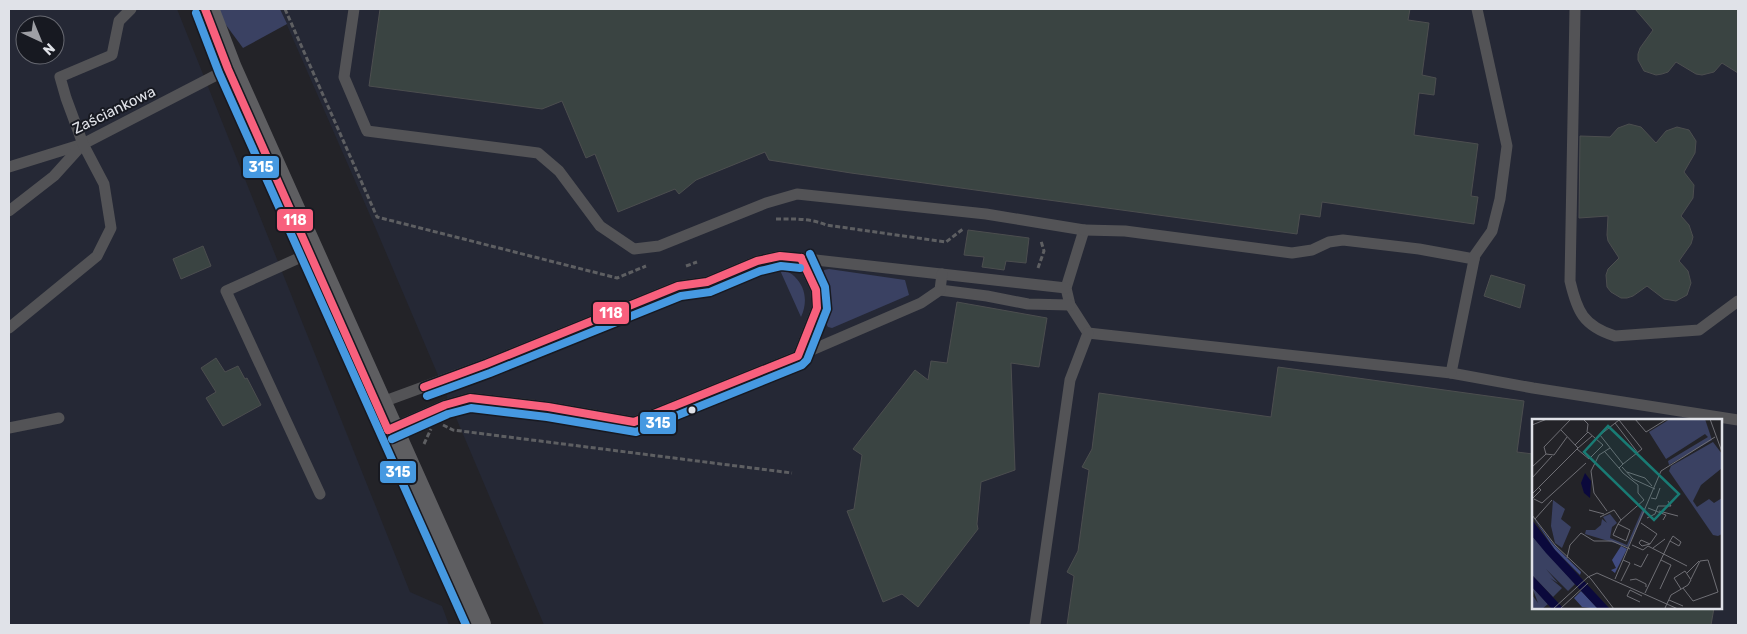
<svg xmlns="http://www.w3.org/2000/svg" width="1747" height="634" font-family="Rubik,sans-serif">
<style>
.built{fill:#252835;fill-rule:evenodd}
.green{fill:#3a4162}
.building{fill:#3a4442;stroke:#4c4e4f}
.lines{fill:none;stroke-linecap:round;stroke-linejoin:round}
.path{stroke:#5e5f62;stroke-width:3;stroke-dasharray:5 2.5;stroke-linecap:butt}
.lane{stroke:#535356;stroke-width:11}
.secondary{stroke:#5e5e61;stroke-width:28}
.bus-1-casing{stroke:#171921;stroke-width:11}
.bus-2-casing{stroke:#171921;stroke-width:11}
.bus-1{stroke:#f8607d;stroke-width:8}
.bus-2{stroke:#4699e1;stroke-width:8}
.bus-dot{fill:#e0e2e8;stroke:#171921;stroke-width:2}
.labels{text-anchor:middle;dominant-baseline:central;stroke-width:4;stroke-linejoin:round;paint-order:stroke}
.street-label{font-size:15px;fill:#e0e2e8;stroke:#171921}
.inset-road{fill:none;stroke:#6f6f75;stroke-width:1}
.view{fill:#197b74;fill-opacity:0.15;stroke:#197b74;stroke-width:2.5}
.inset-edge{fill:none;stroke:#e0e2e8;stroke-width:2.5}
.line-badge{stroke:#171921;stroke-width:2}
.badge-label{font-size:14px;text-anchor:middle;font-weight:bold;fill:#fff}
</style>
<rect width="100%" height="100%" fill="#232328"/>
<g class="built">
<path d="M9,9H177L410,592L442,606L449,625H9ZM25,25H55V55H25Z"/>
<path d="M280,9H1738V625H544L373,222ZM1533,420H1721V608H1533Z"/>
</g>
<g class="green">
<polygon points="219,9 280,9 287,24 243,48 223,21"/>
<path d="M769,266C796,268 813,291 801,317L779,268L763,274L761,267Z"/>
<path d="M829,269L905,280L909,295L832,328L828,327L825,322C831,305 828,290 824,272V270Z"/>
</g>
<g class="building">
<polygon points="380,9 1410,9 1408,20 1429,23 1422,75 1436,78 1434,95 1419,93 1414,135 1478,144 1471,196 1478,197 1474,224 1322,202 1320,217 1300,214 1297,234 851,173 769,160 765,152 696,180 679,194 675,189 618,212 595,154 586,158 562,101 542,109 369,86"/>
<polygon points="1635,9 1738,9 1738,73 1722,63 1714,72 1702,75 1696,74 1676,62 1668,72 1662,74 1656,75 1644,71 1638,60 1638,54 1640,48 1653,30"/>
<polygon points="1629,124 1641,127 1656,143 1666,131 1677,127 1689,130 1696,141 1695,153 1684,172 1694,185 1693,198 1681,216 1689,225 1693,237 1691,244 1679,261 1688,271 1691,283 1687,295 1676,301 1664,299 1647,286 1633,296 1627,298 1621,298 1611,292 1607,287 1606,275 1608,269 1619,258 1608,241 1607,235 1608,216 1579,218 1580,136 1610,137 1618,128"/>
<polygon points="968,230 1029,238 1026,263 1006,261 1004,270 982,267 984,257 964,255"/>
<polygon points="203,246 211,266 181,279 173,259"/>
<polygon points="1491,275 1525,285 1520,308 1484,296"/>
<polygon points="957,302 1047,318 1039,367 1011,363 1015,470 981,482 977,524 978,529 918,607 902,594 883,602 847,511 854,509 862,455 853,449 915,370 928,380 931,361 947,363"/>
<polygon points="216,358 225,372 238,366 245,379 247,378 261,405 223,426 206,398 216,392 201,368"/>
<polygon points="1278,367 1524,401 1517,452 1533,454 1533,608 1714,608 1711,625 1067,625 1074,576 1067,572 1078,551 1089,470 1082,467 1092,449 1099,393 1271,417"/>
</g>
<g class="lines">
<g class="path">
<polyline points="285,9 377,217 617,278 646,266"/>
<path d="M776,219C793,219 810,218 826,225L946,242L963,229"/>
<polyline points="686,266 697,262"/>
<polyline points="1038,268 1044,251 1041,241"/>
<polyline points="443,425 453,430 792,473"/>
<polyline points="424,444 431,429"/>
</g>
<g class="lane">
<polyline points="354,9 344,77 367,131 538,153 559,171 600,226 634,249 659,246 766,203 797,194 986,214 1084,230 1066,288 1070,305 1088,333"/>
<path d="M1575,9L1570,281C1577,311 1583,326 1615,336L1699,330L1738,301"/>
<polyline points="9,167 83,144 228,69"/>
<polyline points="9,211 54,176 82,145"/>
<polyline points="1084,230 1125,231 1292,253 1312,250 1329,242 1343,240 1419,249 1474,259"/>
<polyline points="310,253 226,291 320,494"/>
<polyline points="940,290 987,296 1028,304 1070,305"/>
<polyline points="9,328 97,256 111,228 104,184 83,144 66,98 60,77 112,55 119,21 131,9"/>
<polyline points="1088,333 1451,373 1533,388 1738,420"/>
<polyline points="798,356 817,308 816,290 801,258"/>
<polyline points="1451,373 1475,255 1492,231 1500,199 1507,146 1477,9"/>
<polyline points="377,404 486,364 678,286 707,282 757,261 780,256 1066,288"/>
<polyline points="9,428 59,418"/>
<polyline points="388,430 445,405 470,398 548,407 634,422 798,356 921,303 940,290 942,274"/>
<polyline points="1035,625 1070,380 1088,333"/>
</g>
<polyline class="secondary" points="205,9 228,69 477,625"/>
<g class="bus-1-casing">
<g id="bus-1">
<polyline points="205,9 228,69 388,430"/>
<polyline points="424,387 486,364 678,286 707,282 757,261 780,256 801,258"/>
<polyline points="388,430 445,405 470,398 548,407 634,422 798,356 817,308 816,290 801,258"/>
</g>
</g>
<g class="bus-2-casing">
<g id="bus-2">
<polyline points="196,13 219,73 466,625"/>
<polyline points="427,396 490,373 681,296 710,292 760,271 781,266 800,268"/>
<polyline points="392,439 448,414 471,408 547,417 636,432 802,365 807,360 827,309 825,287 810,254"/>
</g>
</g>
<use href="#bus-1" class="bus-1"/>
<use href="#bus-2" class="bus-2"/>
</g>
<circle class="bus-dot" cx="692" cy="410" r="4.5"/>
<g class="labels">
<g class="street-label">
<text transform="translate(114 110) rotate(-26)">Zaściankowa</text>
</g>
</g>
<g transform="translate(1532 419)">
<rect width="190" height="190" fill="#232328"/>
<path d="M138,0H173L180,21L137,46L136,42L176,18L173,15L134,40L117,13ZM181,23L190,35V49L169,66L161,82L165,88L177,80L182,84L190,79V115L186,117L181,116L137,52L139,47ZM21,81L33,90L29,100L39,108L30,129L23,124L19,107ZM111,89L114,90L96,128L53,115L54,111H63L69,106L70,100L75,104L71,98L78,95L85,104L80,108L78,119L95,126ZM0,117L43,165L36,172L14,150L26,164L18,159L30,169L21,178L0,156ZM0,168L16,185L10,190H0V176L6,184Z" fill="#3a4162"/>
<path d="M0,97L21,125L49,153L48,156L23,131ZM89,127L95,130L83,154L79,151L84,149L80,141ZM49,172L53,176L66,190L50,188L42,179Z" fill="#414c81"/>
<path d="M53,54L59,62L58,79L52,74L49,64ZM0,101L23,131L78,190H66L14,134L0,117ZM0,156L32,190H20L0,168Z" fill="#0b093c"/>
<path class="inset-road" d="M51,0L56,5L55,13M103,0L114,13L135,0M178,0L190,33M83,4L106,34M0,6L15,0M43,26L56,13L71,26L57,40L45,30M46,29L60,17M73,33L87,49M14,35L12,28L39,0M0,48L14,35L22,36L35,18M90,48L101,60L123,70M95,53L113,59L120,67M0,59L20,37M0,75L46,29L29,11M1,79L9,71L6,68M119,79L124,80L128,69M2,80L10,84L54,44M116,89L134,96L131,101M57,91L72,95M75,92L62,74L59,52L67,36L78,29M127,92L146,97M0,96L23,126L59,160L82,190M68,98L82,91L89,101L112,81L106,74V66L91,54L87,49L91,45L68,16L87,1L110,30L91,45M115,99L123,95L126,87H139L136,82M3,100L20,81M109,104L125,115L118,125L110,127L107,124L109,121L118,125M86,105L98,111L94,122L81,116L86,105L89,101M100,126L111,131L116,127L155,147M121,129L133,120M35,139L38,126L49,114L62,122H80L98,130M102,145L109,148L116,135M155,154L167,142M83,160L129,52L183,18M98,161L104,160L114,165V168M89,162L98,144L91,141M151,169L161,182L186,173L176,141L168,142L159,160M128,170L139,146L129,141M113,174L137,124L138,122L141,117L149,123L147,127L138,122M137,181L151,187M108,183L95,177L98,171L110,177M21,190L56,158L65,154L146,190M28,190L56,164M136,190L133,189L139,176L151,169L156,166L159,161L153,152L142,159L149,170"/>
<path class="view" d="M76,7L147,75L122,101L52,33Z"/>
<rect width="190" height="190" class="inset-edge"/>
</g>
<g class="line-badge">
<rect x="242" y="155" width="38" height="24" rx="5" fill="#4699e1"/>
<rect x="276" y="208" width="38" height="24" rx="5" fill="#f8607d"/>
<rect x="592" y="301" width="38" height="24" rx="5" fill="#f8607d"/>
<rect x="639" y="411" width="38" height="24" rx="5" fill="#4699e1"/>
<rect x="379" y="460" width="38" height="24" rx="5" fill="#4699e1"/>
</g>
<g class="badge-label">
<text x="261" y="172">315</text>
<text x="295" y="225">118</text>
<text x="611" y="318">118</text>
<text x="658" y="428">315</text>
<text x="398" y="477">315</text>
</g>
<rect width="1747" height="634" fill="none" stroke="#e0e2e8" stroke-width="20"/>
<g transform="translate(40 40) rotate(136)"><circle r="24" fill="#171921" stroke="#676971"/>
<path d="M0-4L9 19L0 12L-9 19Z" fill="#9e9fa5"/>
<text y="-8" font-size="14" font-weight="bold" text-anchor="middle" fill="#e0e2e8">N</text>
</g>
</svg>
